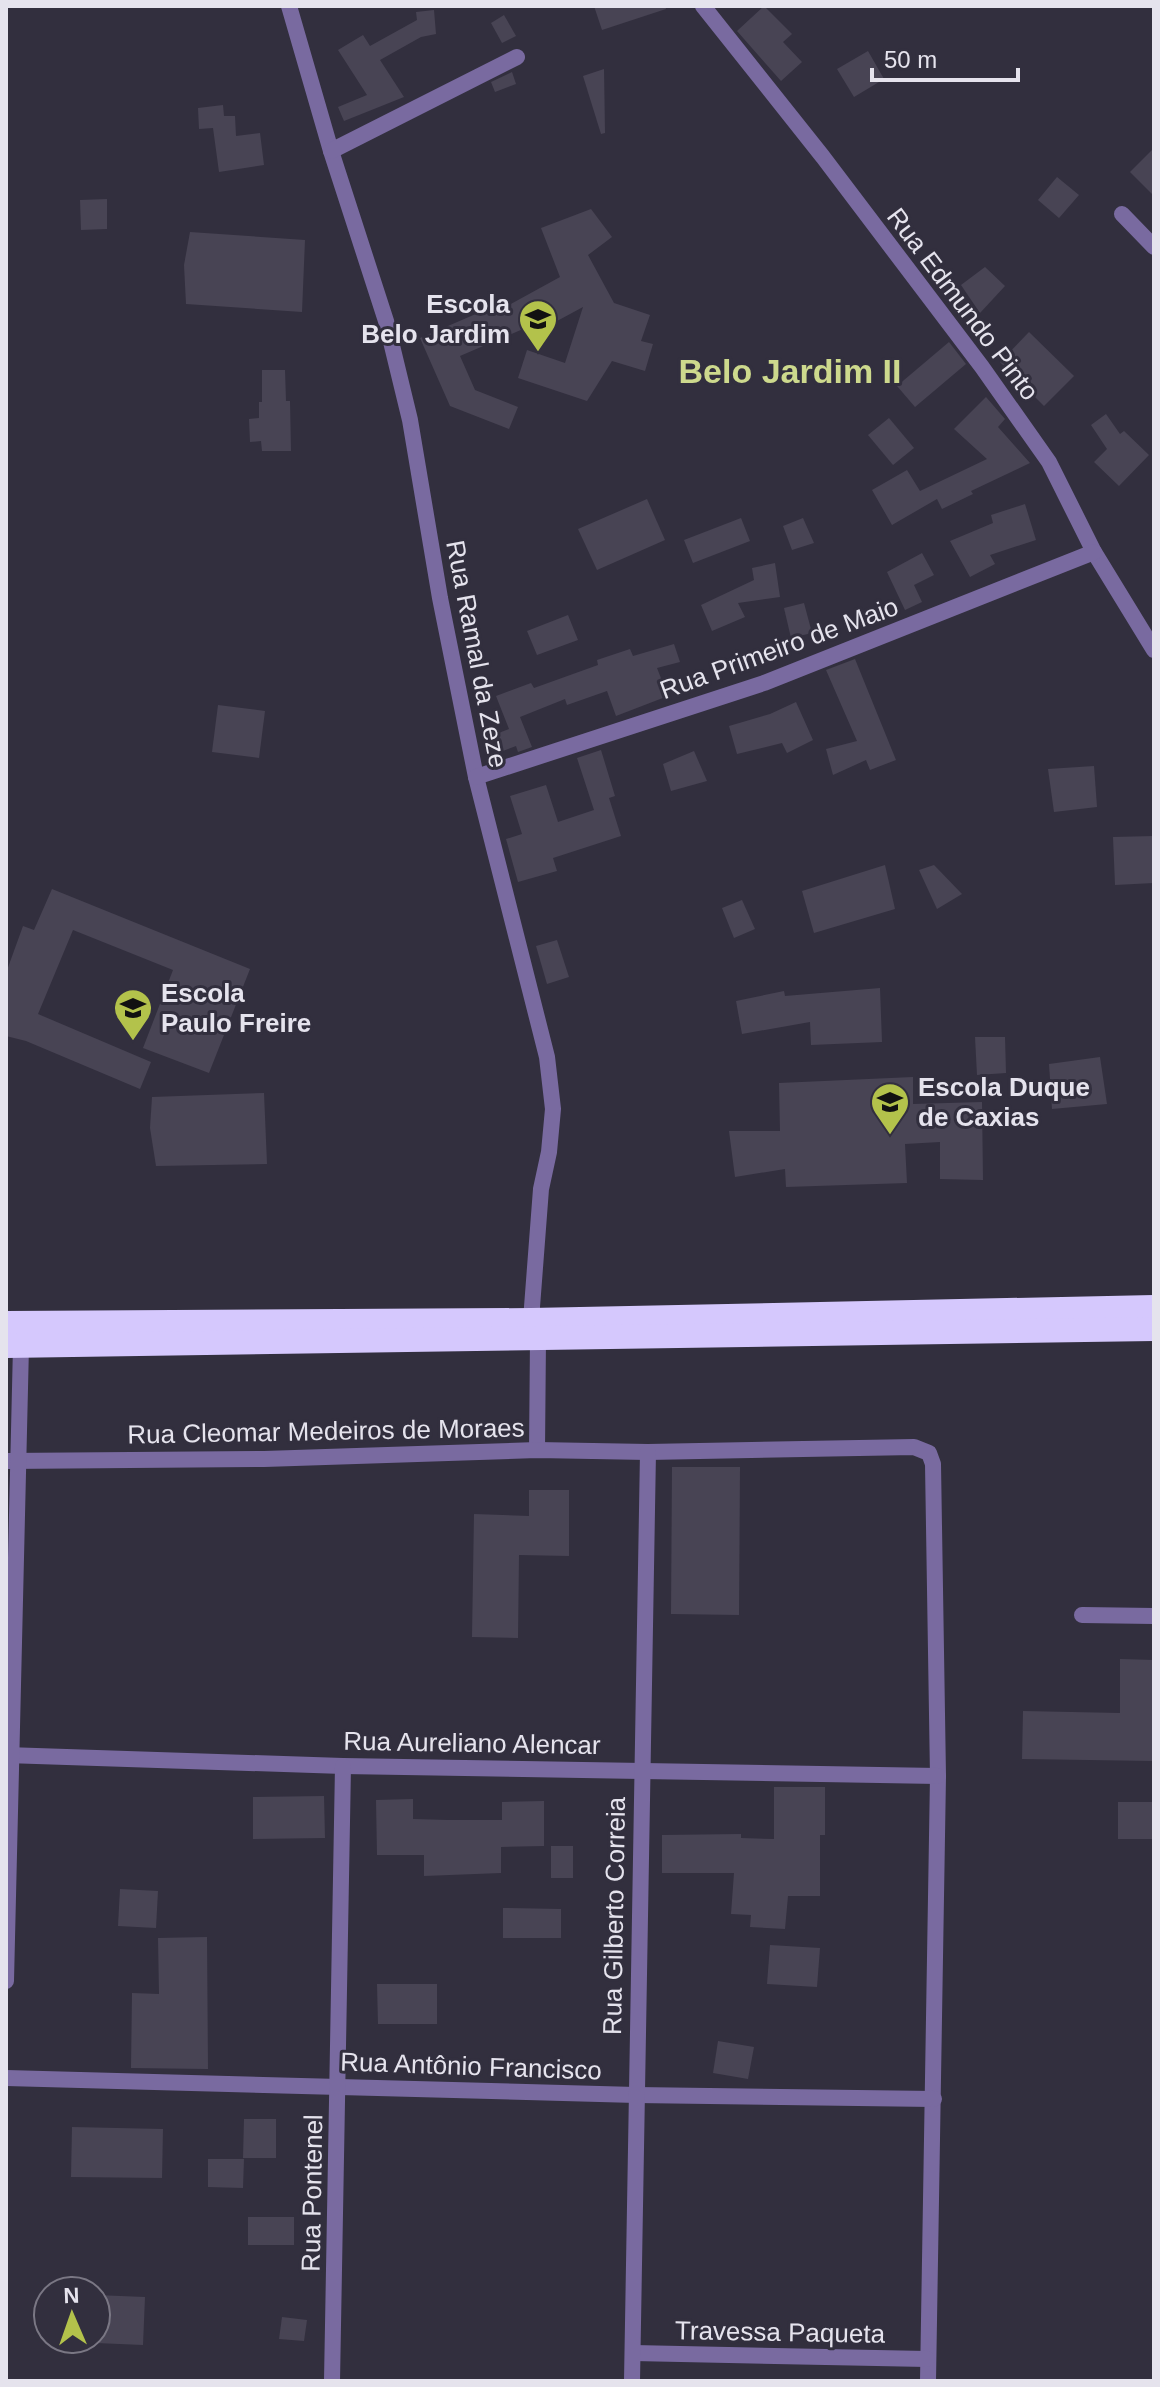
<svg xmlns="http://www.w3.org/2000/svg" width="1160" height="2387" font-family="Arial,sans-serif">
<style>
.building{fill:#484454}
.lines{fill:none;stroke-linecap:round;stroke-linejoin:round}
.street{stroke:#796aa0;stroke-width:16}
.highway{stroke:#d5c8fd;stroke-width:24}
.labels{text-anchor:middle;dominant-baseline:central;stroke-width:6;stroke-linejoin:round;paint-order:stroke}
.poi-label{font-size:26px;font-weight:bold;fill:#e5e3ed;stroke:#322f3e;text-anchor:start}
.street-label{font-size:26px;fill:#e5e3ed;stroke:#322f3e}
.district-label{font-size:34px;font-weight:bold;fill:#cdd98d;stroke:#322f3e}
</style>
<rect width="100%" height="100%" fill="#322f3e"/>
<g class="building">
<polygon points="594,6 665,6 666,9 602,30"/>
<polygon points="764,6 792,34 783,42 802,62 781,81 737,31"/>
<polygon points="434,10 436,34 421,37 380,60 404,97 344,121 338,107 367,95 338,50 363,35 370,46 417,20 416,12"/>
<polygon points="504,15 516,36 502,43 491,23"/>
<polygon points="868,51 884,79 854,97 837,69"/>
<polygon points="604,69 605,133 601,134 583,76"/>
<polygon points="512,72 516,84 495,92 491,82"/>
<polygon points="223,105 224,116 235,116 236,136 260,133 264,165 219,172 213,128 199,129 198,108"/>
<polygon points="1154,148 1154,196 1130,172"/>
<polygon points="1057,177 1079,195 1059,218 1038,200"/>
<polygon points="107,199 107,229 81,230 80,200"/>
<polygon points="591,209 612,237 588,255 614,303 650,315 641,341 653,344 645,371 612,361 587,401 518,378 527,350 565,363 583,307 533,334 537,323 460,356 475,390 518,407 509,429 450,406 420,338 506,301 509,305 560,277 541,228"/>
<polygon points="190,232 305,240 302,312 186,304 184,265"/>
<polygon points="985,267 1005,286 980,313 961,285"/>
<polygon points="1029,332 1074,376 1044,406 1000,362"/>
<polygon points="949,342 966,364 915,407 897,386"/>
<polygon points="262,370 285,370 286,401 290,401 291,451 262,451 261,441 250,442 249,419 259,418 259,402 262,402"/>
<polygon points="986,397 1005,419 998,427 1030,463 971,491 973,494 942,509 937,499 892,525 872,490 907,470 920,491 987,459 954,429"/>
<polygon points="1106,414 1120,434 1124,431 1149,455 1119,486 1094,462 1107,449 1091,425"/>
<polygon points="889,418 914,448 893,465 868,435"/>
<polygon points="647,499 665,540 597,570 578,529"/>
<polygon points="1025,504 1036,540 990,555 995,564 970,577 950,541 993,523 991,515"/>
<polygon points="741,518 750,541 693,563 684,540"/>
<polygon points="803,518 814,543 792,550 783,526"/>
<polygon points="922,553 934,575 914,585 922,602 905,610 887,572"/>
<polygon points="775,563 780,597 738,603 745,617 712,631 701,605 754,580 752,568"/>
<polygon points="804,603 812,633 791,638 784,608"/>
<polygon points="568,615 578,640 537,655 527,631"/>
<polygon points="674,644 680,662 657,668 668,696 616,716 607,691 567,705 565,699 520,717 532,747 518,752 516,746 503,751 496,734 509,729 496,696 531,683 534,688 598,665 597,660 630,649 633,656"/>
<polygon points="855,659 896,760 870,770 866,760 833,775 826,749 857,741 826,670"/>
<polygon points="796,702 813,740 787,753 782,743 737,754 729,726 770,714"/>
<polygon points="218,705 265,711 259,758 212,752"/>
<polygon points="601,750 615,796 609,798 621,836 553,858 557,871 518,882 506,839 522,834 510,796 546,785 558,822 594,810 577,758"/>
<polygon points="694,751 707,781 671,791 663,764"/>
<polygon points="1094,766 1097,807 1054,812 1048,769"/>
<polygon points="1154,836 1154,883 1115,885 1113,837"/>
<polygon points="885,865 895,909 814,933 802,891"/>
<polygon points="934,865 962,894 937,909 919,870"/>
<polygon points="52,889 250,969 209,1073 143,1048 173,970 73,930 38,1014 151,1062 140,1089 26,1041 6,1036 6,973 23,926 34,930"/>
<polygon points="742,900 755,929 734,938 722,908"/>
<polygon points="557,940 569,977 547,984 536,946"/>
<polygon points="880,988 882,1042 811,1045 810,1022 742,1034 736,1001 784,991 785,996"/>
<polygon points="975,1037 1005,1037 1006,1073 977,1075"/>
<polygon points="1100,1057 1107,1104 1052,1109 1049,1064"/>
<polygon points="913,1077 913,1104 982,1102 983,1180 940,1179 940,1142 905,1144 907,1183 786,1187 785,1169 735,1177 729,1131 780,1131 779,1083"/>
<polygon points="264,1093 267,1164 156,1166 150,1128 152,1097"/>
<polygon points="672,1467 740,1467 739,1615 671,1614"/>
<polygon points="529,1490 569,1490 569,1556 519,1555 518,1638 472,1637 474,1514 529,1516"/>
<polygon points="1120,1659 1154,1660 1154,1761 1022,1759 1023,1711 1120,1713"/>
<polygon points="774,1787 825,1787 825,1835 820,1835 820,1896 788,1896 785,1929 750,1927 751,1915 731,1914 734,1873 662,1873 662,1835 741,1834 741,1838 774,1839"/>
<polygon points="324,1796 325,1838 253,1839 253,1797"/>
<polygon points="413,1799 413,1819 448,1820 502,1820 502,1802 544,1801 544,1846 501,1847 501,1873 424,1876 424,1855 377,1855 376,1800"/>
<rect x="1118" y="1802" width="36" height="37"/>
<rect x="551" y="1846" width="22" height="32"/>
<polygon points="120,1889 158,1891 156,1928 118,1926"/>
<polygon points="503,1908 561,1909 561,1938 503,1938"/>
<polygon points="207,1937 208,2069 131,2068 132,1993 159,1994 158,1938"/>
<polygon points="770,1945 820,1948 817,1987 767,1984"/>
<polygon points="377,1984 437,1984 437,2024 378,2024"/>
<polygon points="718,2041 754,2047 748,2079 713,2073"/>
<polygon points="244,2119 276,2119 276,2158 243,2158"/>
<polygon points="72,2127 163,2129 162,2178 71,2177"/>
<polygon points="208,2159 244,2159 243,2188 208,2187"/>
<rect x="248" y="2217" width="46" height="28"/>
<polygon points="96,2295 145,2297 143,2345 96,2343"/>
<polygon points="282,2317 307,2320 304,2341 279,2339"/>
</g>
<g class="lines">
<g class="street">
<polyline points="289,6 331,151 386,321 410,420 440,598 476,777 547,1057 553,1109 549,1152 541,1189 531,1320"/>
<polyline points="703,6 823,157 982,367 1049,462 1094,552 1154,650"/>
<polyline points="331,151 517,57"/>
<polyline points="1122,214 1154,247"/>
<polyline points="476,777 764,683 1094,552"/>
<polyline points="537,1450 538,1339"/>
<polyline points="6,1461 264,1459 537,1450 648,1452 914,1447 929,1453 933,1464 938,1776 928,2381"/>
<polyline points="1082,1615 1154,1616"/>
<polyline points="6,1755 343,1766 938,1776"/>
<polyline points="6,1981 21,1346"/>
<polyline points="6,2078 636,2095 934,2099"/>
<polyline points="633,2353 927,2359"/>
<polyline points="332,2381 343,1766"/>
<polyline points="632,2381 648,1452"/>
</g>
<g class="highway">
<polyline points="6,1323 531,1320 1154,1307"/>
<polyline points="6,1346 1154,1329"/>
</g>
</g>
<defs>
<g id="school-pin" transform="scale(2)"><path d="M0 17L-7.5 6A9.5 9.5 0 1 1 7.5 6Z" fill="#b3c24b" stroke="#322f3e"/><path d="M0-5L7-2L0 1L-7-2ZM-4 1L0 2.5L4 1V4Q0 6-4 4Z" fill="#111"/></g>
</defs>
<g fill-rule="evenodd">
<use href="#school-pin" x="538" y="319"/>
<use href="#school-pin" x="133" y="1008"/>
<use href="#school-pin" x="890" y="1102"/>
</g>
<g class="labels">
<g class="poi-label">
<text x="510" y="304" text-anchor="end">Escola<tspan x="510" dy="30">Belo Jardim</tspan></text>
<text x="161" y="993">Escola<tspan x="161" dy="30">Paulo Freire</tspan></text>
<text x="918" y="1087">Escola Duque<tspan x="918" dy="30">de Caxias</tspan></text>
</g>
<g class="street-label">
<text transform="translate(963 304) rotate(53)">Rua Edmundo Pinto</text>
<text transform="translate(779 648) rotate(-20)">Rua Primeiro de Maio</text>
<text transform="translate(477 654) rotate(79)">Rua Ramal da Zeze</text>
<text transform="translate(326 1431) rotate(-1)">Rua Cleomar Medeiros de Moraes</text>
<text transform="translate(472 1743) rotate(1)">Rua Aureliano Alencar</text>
<text transform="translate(614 1916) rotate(-89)">Rua Gilberto Correia</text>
<text transform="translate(471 2066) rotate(2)">Rua Antônio Francisco</text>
<text transform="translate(312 2193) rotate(-89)">Rua Pontenel</text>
<text transform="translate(780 2332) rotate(1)">Travessa Paqueta</text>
</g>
<g class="district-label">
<text x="790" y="371">Belo Jardim II</text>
</g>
</g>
<rect width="1160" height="2387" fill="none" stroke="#e5e3ed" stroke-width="16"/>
<g transform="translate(72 2315) rotate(358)"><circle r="38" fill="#322f3e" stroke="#7a7784" stroke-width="2"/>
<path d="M0-6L14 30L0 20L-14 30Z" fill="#b3c24b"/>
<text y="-12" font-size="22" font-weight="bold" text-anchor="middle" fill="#e5e3ed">N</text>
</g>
<path d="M872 68v12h146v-12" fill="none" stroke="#e5e3ed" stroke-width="4"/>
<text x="884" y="68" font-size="24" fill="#e5e3ed" stroke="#322f3e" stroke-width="6" paint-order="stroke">50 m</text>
</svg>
